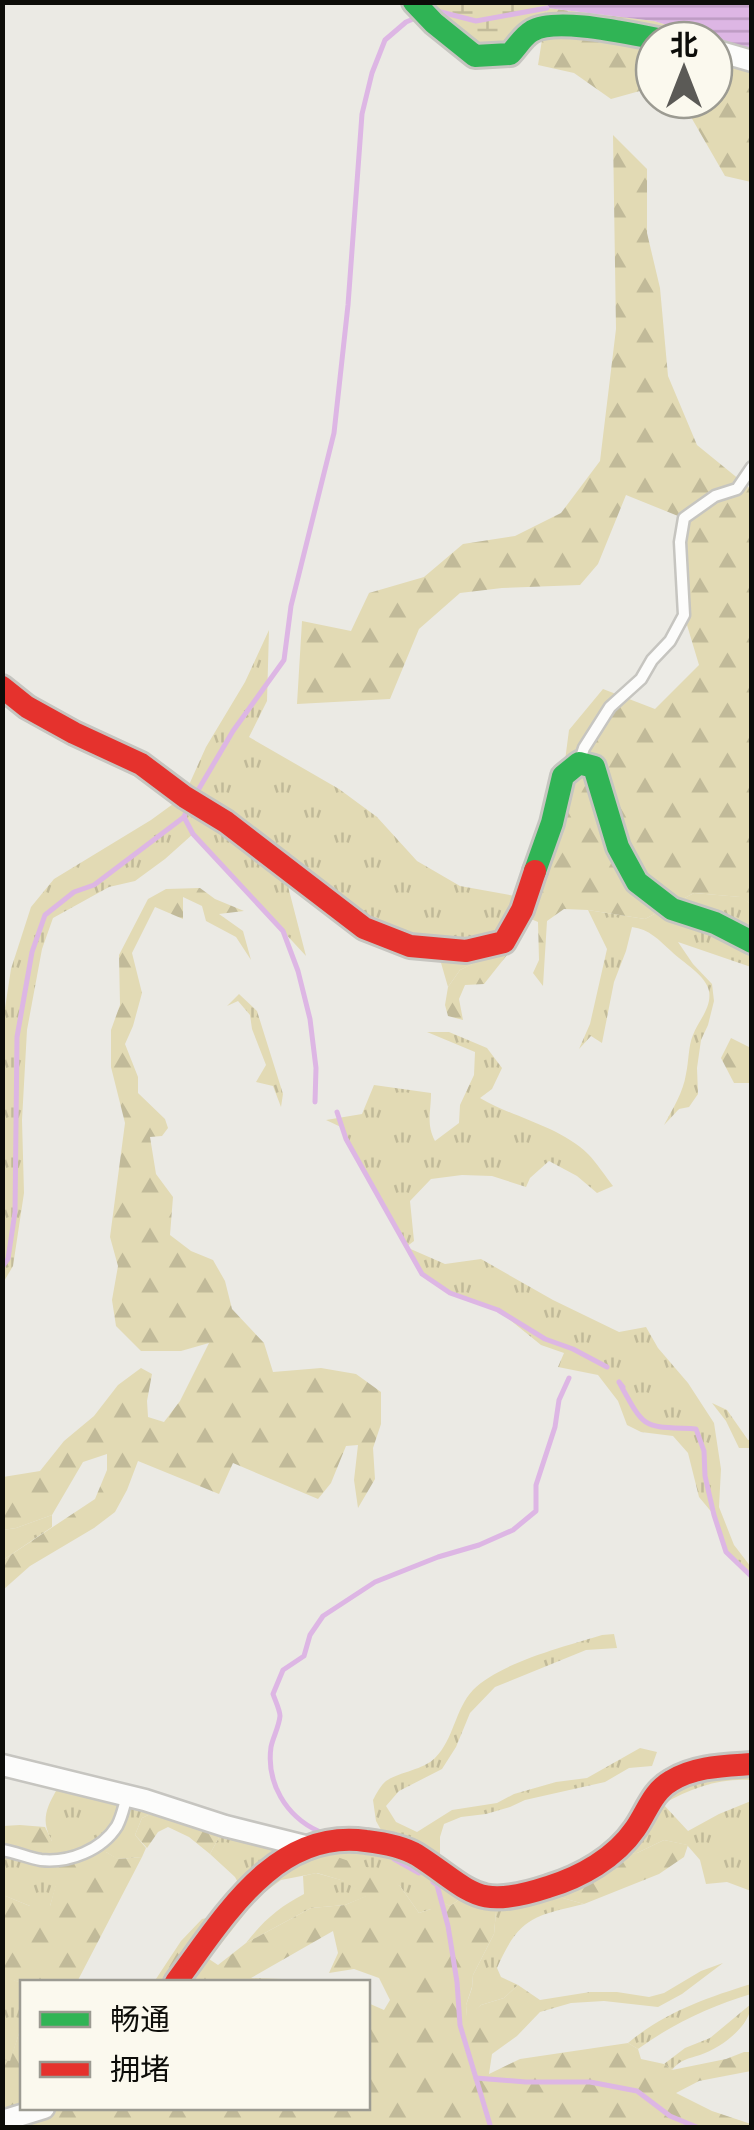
<svg xmlns="http://www.w3.org/2000/svg" width="754" height="2130" font-family="'Asap Condensed','Noto Sans SC',sans-serif">
<style>
.grass{fill:url(#grass-tufts)}
.forest{fill:url(#forest-firs);fill-rule:evenodd}
.wetland{fill:url(#wetland-marsh)}
.water{fill:url(#water-rules)}
.lines{fill:none;stroke-linecap:round;stroke-linejoin:round}
.stream{stroke:#ddb6e4;stroke-width:5}
.lane-casing{stroke:#c6c5c0;stroke-width:15}
.street-casing{stroke:#c6c5c0;stroke-width:25}
.fast-casing{stroke:#c6c5c0;stroke-width:28}
.jam-casing{stroke:#c6c5c0;stroke-width:28}
.lane{stroke:#fcfcfb;stroke-width:10}
.street{stroke:#fcfcfb;stroke-width:20}
.fast{stroke:#30b455;stroke-width:22}
.jam{stroke:#e5322d;stroke-width:22}
</style>
<defs>
<pattern id="grass-tufts" width="24" height="20" patternUnits="userSpaceOnUse" patternTransform="scale(2.5)"><rect width="24" height="20" fill="#e2dab4"/><path d="M3 7l-1-3M5 7V3M7 7l1-3M15 17l-1-3M17 17v-4M19 17l1-3" fill="none" stroke="#c1ba99"/></pattern>
<pattern id="forest-firs" width="22" height="20" patternUnits="userSpaceOnUse" patternTransform="scale(2.5)"><rect width="22" height="20" fill="#e2dab4"/><path d="M5 1l3.5 6h-7zM16 11l3.5 6h-7z" fill="#c1ba99"/></pattern>
<pattern id="wetland-marsh" width="20" height="14" patternUnits="userSpaceOnUse" patternTransform="scale(2.5)"><rect width="20" height="14" fill="#e2dab4"/><path d="M1 5h8M5 5V1M11 12h8M15 12V8" fill="none" stroke="#c1ba99"/></pattern>
<pattern id="water-rules" width="6" height="5" patternUnits="userSpaceOnUse" patternTransform="scale(2.5)"><rect width="6" height="5" fill="#ddb6e4"/><path d="M0 2.5h6" fill="none" stroke="#bc9bc2"/></pattern>
</defs>
<rect width="100%" height="100%" fill="#ebeae4"/>
<g class="grass">
<polygon points="269,630 267,701 249,737 339,789 377,817 417,861 460,886 526,898 483,959 460,970 448,987 437,949 410,946 283,867 306,956 193,834 165,859 135,881 109,887 53,918 42,949 27,1030 22,1120 24,1193 13,1266 3,1283 3,1021 11,969 31,907 54,879 151,820 184,796 206,747 245,682"/>
<path d="M694,893L741,897L751,904V967L678,942L693,964L712,984L714,1001L708,1025L701,1040L697,1068L698,1094L689,1107L679,1109L664,1125C673,1108 683,1093 686,1074C689,1061 688,1047 693,1035C698,1021 712,1008 709,991C706,975 683,963 671,951C659,940 649,929 632,927L626,951L614,982L602,1043L591,1036L579,1049L590,1024L607,949L588,910L645,919Z"/>
<polygon points="239,994 257,1011 283,1094 281,1107 273,1086 256,1082 266,1065 252,1029 250,1015 238,1001 227,1006"/>
<path d="M427,1032H449L487,1048L502,1068L492,1089L480,1098C514,1118 559,1126 588,1154C597,1163 605,1176 613,1186L597,1193L577,1176L549,1161L530,1178L526,1187L492,1176L462,1175L431,1179L410,1201L414,1241L406,1247L445,1264L481,1259L553,1300L619,1332L646,1327L658,1348L688,1383L714,1423L721,1469L719,1507L734,1545L751,1567V1577L726,1552L714,1515L699,1497L688,1453L673,1436L641,1432L627,1425L618,1401L598,1375L558,1367L564,1353L541,1345L498,1310L450,1293L422,1274L362,1167L343,1128L326,1120L362,1114L374,1085L431,1093C431,1113 426,1123 435,1141L459,1123L460,1105L474,1075L475,1052Z"/>
<polygon points="712,1403 727,1410 748,1440 751,1440 751,1448 739,1448 726,1421"/>
<polygon points="52,1515 52,1527 3,1560 3,1530 16,1528"/>
<path d="M614,1634L617,1648L586,1650L495,1687L470,1713L456,1747L442,1769L399,1791L386,1806L396,1822L417,1832L452,1810L497,1803L514,1794L556,1782L587,1778L640,1748L657,1752L652,1766L629,1768L605,1782L525,1800L510,1807L486,1814L461,1817L444,1824L440,1837V1873L467,1894L450,1906L431,1897V1909L419,1913L400,1886L305,1846L244,1894L235,1877L210,1854L225,1826L304,1846L389,1844L376,1821L373,1800C376,1794 381,1785 386,1781C399,1772 423,1770 435,1758C454,1739 455,1709 473,1690C499,1663 566,1646 602,1635Z"/>
<path d="M751,1764V1780C719,1778 691,1788 663,1804L688,1831L719,1814L751,1801V1891L727,1882L706,1884L700,1860L687,1845L664,1840L637,1853L612,1854L653,1795Z"/>
<path d="M62,1780L165,1807L142,1818L135,1835L146,1848L142,1857L117,1859L106,1852L44,1861L61,1869L50,1906H30L3,1895V1850L52,1841C38,1816 50,1803 62,1780Z"/>
<path d="M316,1873L345,1881L367,1896L345,1905L311,1908L246,1943C263,1921 279,1907 304,1894L303,1876Z"/>
<path d="M538,1891L584,1904C534,1916 519,1917 497,1968L501,1977L518,1985L504,1998L481,2005L467,2018L466,2005L472,1988L473,1975L494,1934L497,1900Z"/>
<polygon points="723,1963 682,1994 658,2007 604,2001 571,2003 540,2012 540,2000 590,1992 617,1992 649,1997 664,1993 701,1971"/>
<polygon points="8,1978 22,1983 22,2024 10,2062 3,2060 2,1997"/>
<path d="M751,1984V1994C711,2006 672,2024 638,2049L628,2043C665,2012 706,1998 751,1984Z"/>
<path d="M751,2004C751,2026 721,2048 700,2055C688,2059 681,2059 672,2070L664,2064L685,2048L710,2038Z"/>
</g>
<g class="forest">
<polygon points="547,8 654,21 751,51 751,182 725,176 691,117 665,100 714,100 714,40 654,40 654,93 647,89 611,99 574,73 538,65"/>
<polygon points="613,135 647,169 647,233 660,288 668,376 697,445 751,489 751,904 740,897 694,893 645,919 588,910 564,909 547,921 543,986 533,973 539,960 538,922 531,919 515,945 484,984 465,985 459,999 463,1020 448,1016 445,1005 448,987 460,970 482,959 504,942 563,776 569,730 603,689 655,709 699,665 684,615 683,518 626,495 598,564 580,585 502,588 460,593 419,629 390,699 297,704 302,621 351,631 369,593 424,577 463,544 515,536 561,513 600,461 616,329"/>
<polygon points="200,888 215,899 244,911 219,914 243,931 251,960 236,937 206,921 202,906 183,897 183,919 155,907 132,953 142,993 133,1026 125,1044 138,1077 138,1093 165,1119 168,1128 162,1136 150,1137 156,1174 173,1197 170,1235 191,1251 213,1260 225,1281 232,1309 264,1343 273,1372 321,1368 356,1374 381,1392 381,1424 373,1448 375,1479 358,1508 354,1480 358,1445 346,1446 331,1483 318,1499 233,1463 219,1494 138,1461 127,1490 115,1512 94,1528 30,1566 3,1590 3,1560 95,1499 107,1470 107,1454 83,1462 52,1515 16,1528 3,1530 3,1477 40,1471 64,1441 94,1416 118,1385 141,1368 152,1374 147,1401 148,1417 164,1422 180,1401 209,1343 181,1351 141,1351 116,1326 112,1300 118,1266 110,1237 125,1123 111,1067 111,1030 120,1005 119,955 148,899 166,889"/>
<polygon points="731,1038 751,1048 751,1083 734,1083 721,1058"/>
<polygon points="165,1807 225,1826 210,1854 189,1837 168,1827 158,1832 147,1848 135,1835 142,1818"/>
<polygon points="20,1825 45,1827 52,1841 42,1859 91,1851 106,1852 118,1859 142,1857 77,1982 22,1983 9,1979 3,1997 3,1895 30,1906 50,1906 60,1869 42,1860 3,1850 3,1826"/>
<polygon points="664,1840 688,1845 684,1857 659,1874 584,1904 538,1891 612,1854 637,1853"/>
<path d="M305,1846L378,1871L400,1886L419,1913L431,1909V1896L450,1906L467,1894L497,1900L494,1934L473,1975L472,1987L466,2005L467,2016L481,2005L504,1998L518,1985L540,2000V2012L517,2036L492,2054L489,2074L520,2059L628,2043L638,2049L641,2059L664,2064L672,2070L726,2059L744,2052H751V2071L699,2081L676,2093L712,2111L751,2124V2127H3L2,2060L10,2061L22,2024V2108H368V2003L384,2010L390,2000L379,1978L354,1969L329,1973L338,1953L333,1931L251,1978L309,1980L314,1982H154L181,1941L202,1919L224,1914ZM317,1873L344,1881L366,1896L345,1905L311,1908L246,1943L218,1965L209,1959L258,1897L281,1880Z"/>
</g>
<polygon class="wetland" points="414,3 549,3 543,26 475,56"/>
<polygon class="water" points="549,2 751,3 751,51 654,21 547,8"/>
<g class="lines">
<g class="stream">
<polyline points="437,11 476,21 547,8"/>
<polyline points="197,792 233,731 284,660 291,606 334,433 348,305 362,114 372,73 385,40 406,22 418,17"/>
<polyline points="184,817 193,834 283,931 298,971 310,1019 316,1068 315,1102"/>
<polyline points="337,1112 346,1139 422,1274 450,1293 498,1310 545,1339 573,1349 607,1367"/>
<polyline points="2,1267 8,1259 15,1212 17,1037 32,952 45,915 74,892 94,885 184,817 187,810"/>
<path d="M623,1387L619,1382C646,1431 641,1426 696,1429L704,1451L705,1476L714,1515L726,1552L752,1577"/>
<path d="M318,1831C286,1816 266,1783 271,1747C273,1737 279,1727 280,1716C280,1710 275,1700 273,1694L283,1670L304,1656L310,1635L323,1616L375,1582L438,1557L479,1545L513,1530L536,1511V1485L555,1427L559,1400L569,1378"/>
<polyline points="394,1859 419,1873"/>
<polyline points="433,1882 437,1885 448,1926 457,1982 460,2025 491,2128"/>
<polyline points="476,2078 526,2082 590,2082 637,2091 670,2116 699,2128"/>
</g>
<g class="lane-casing">
<g id="lane">
<polyline points="579,763 584,748 610,707 641,679 652,660 670,641 684,615 680,542 684,518 715,496 737,489 752,467"/>
<path d="M2,1850C16,1852 28,1858 41,1860C69,1863 102,1850 117,1826C122,1817 124,1806 127,1796"/>
</g>
</g>
<g class="street-casing">
<g id="street">
<polyline points="714,50 752,61"/>
<polyline points="2,1765 145,1800 225,1826 305,1846"/>
<polyline points="2,2121 44,2108"/>
</g>
</g>
<g class="fast-casing">
<g id="fast">
<path d="M414,2L434,23L475,56L510,54C517,47 523,36 532,31C557,16 634,35 664,40"/>
<polyline points="535,871 552,823 563,776 579,763 594,767 618,847 637,882 672,909 715,923 752,942"/>
</g>
</g>
<g class="jam-casing">
<g id="jam">
<polyline points="2,687 27,707 74,733 141,764 185,797 226,822 364,928 410,946 466,951 504,942 522,910 535,871"/>
<path d="M176,1982C223,1919 275,1828 366,1841C383,1843 402,1846 417,1855C473,1891 475,1911 548,1887C581,1877 615,1858 635,1829C647,1812 652,1792 671,1781C695,1766 725,1766 752,1764"/>
</g>
</g>
<use href="#lane" class="lane"/>
<use href="#street" class="street"/>
<use href="#fast" class="fast"/>
<use href="#jam" class="jam"/>
</g>
<rect width="754" height="2130" fill="none" stroke="#0d0d09" stroke-width="10"/>
<rect x="20" y="1980" width="350" height="130" fill="#fbf9ee" stroke="#9c9b92" stroke-width="2.5"/>
<rect x="40" y="2012" width="50" height="15" fill="#30b455" stroke="#9c9b92" stroke-width="2.5"/>
<text x="110" y="2030" font-size="30" fill="#0d0d09">畅通</text>
<rect x="40" y="2062" width="50" height="15" fill="#e5322d" stroke="#9c9b92" stroke-width="2.5"/>
<text x="110" y="2080" font-size="30" fill="#0d0d09">拥堵</text>
<g transform="translate(684 70)"><circle r="48" fill="#fbf9ee" stroke="#9c9b92" stroke-width="2.5"/>
<path d="M0-8L18 38L0 25L-18 38Z" fill="#5b5a56"/>
<text y="-15" font-size="28" font-weight="bold" text-anchor="middle" fill="#0d0d09">北</text>
</g>
</svg>
